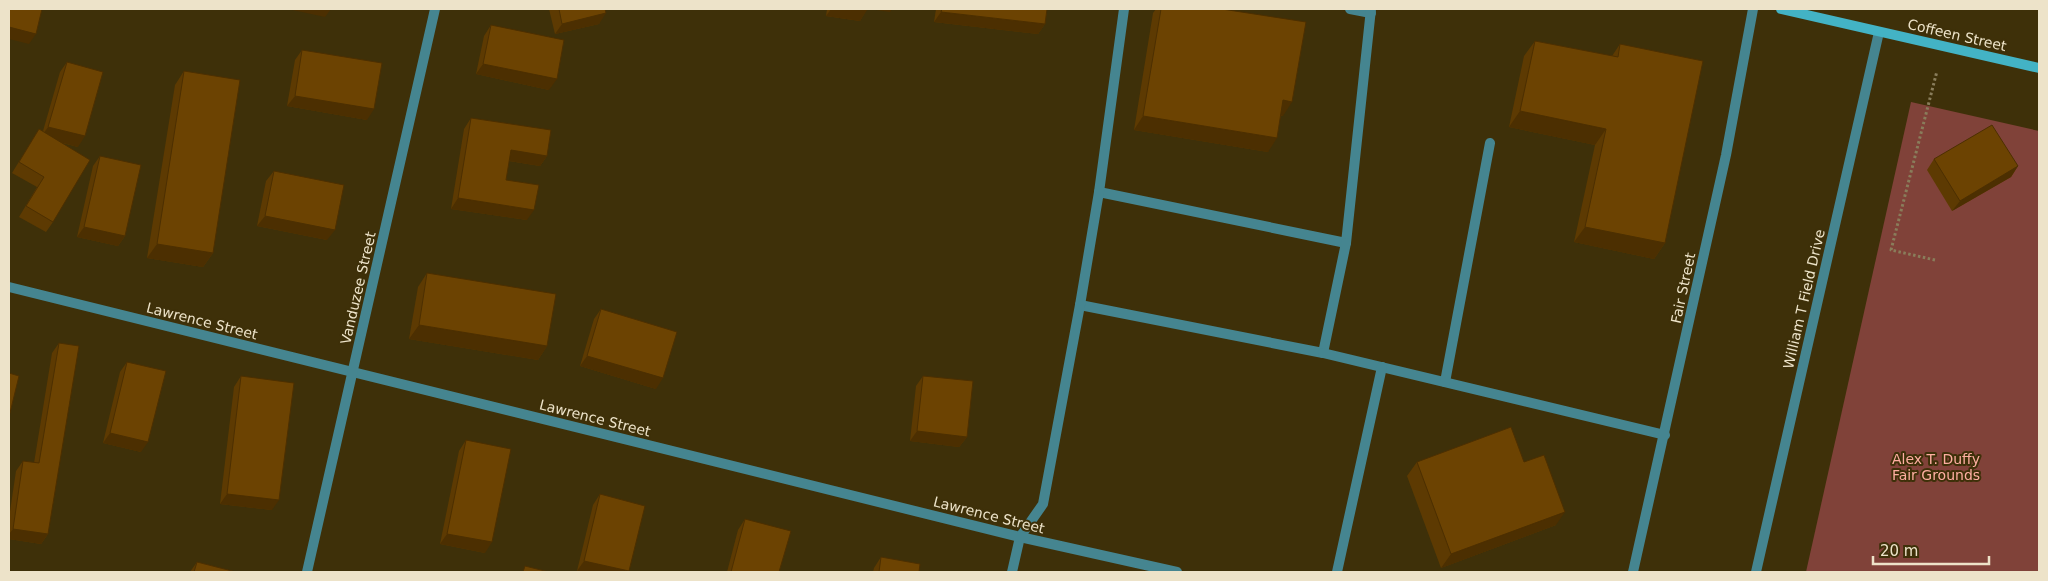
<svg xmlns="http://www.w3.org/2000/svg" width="2048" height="581" font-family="'DejaVu Sans',sans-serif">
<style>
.green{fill:#804239}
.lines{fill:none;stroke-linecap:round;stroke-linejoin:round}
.path{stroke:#897d5b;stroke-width:3;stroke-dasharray:2.5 2.5;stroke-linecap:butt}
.service{stroke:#458590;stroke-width:10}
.minor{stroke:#458590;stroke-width:10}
.secondary{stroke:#43b3c5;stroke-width:10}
.wall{fill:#5d3a02}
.shaded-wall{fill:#4c2f01}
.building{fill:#6c4302;stroke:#4c2f01}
.labels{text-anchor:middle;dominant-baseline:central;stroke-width:4;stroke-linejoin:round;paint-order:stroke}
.street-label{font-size:14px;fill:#ede3c9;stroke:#3e3009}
.park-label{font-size:14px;fill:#feaea1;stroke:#3e3009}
</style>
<rect width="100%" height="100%" fill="#3e3009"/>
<polygon class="green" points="1911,102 2039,131 2039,572 1806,572"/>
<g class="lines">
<polyline class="path" points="1935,260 1891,250 1937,71"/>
<g class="service">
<polyline points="1350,9 1371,13"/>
<polyline points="1099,192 1346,243 1371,9"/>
<polyline points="1080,305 1323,353 1346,243"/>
<polyline points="1323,353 1665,435"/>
<polyline points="1445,382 1490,143"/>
<polyline points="1012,572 1020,537 1043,504 1080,305 1099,192 1124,9"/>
<polyline points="1337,572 1382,367"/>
</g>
<g class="minor">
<polyline points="9,287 1020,537 1177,572"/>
<polyline points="307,572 435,9"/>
<polyline points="1633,572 1726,155 1753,9"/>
<polyline points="1756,572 1879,32"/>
</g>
<polyline class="secondary" points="1781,9 2039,68"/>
</g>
<g class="wall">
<polygon points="549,9 605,9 599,24 555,34"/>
<polygon points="827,9 867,9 860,21 826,16"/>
<polygon points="936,9 1047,9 1045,24 1038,34 934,22"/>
<polygon points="1156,9 1222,9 1283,116 1281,116 1268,152 1134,130 1153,13"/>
<polygon points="491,25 549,90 476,74 484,36"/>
<polygon points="1535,41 1612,56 1620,44 1665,243 1654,259 1574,242 1595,145 1509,127 1524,56"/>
<polygon points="302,50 367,120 287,106 295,60"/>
<polygon points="67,62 78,147 62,143 53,222 46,232 19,217 37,187 12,173 39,129 43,131 60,72"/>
<polygon points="184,71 213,253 203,267 147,258 175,85"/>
<polygon points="471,118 547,156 540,166 509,161 506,180 527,220 451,209 464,129"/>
<polygon points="100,156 125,236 118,246 77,237 93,166"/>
<polygon points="1934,159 2018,166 2011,177 1952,211 1927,170"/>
<polygon points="274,171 327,240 257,226 266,181"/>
<polygon points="427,273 547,346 538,360 409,339 418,287"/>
<polygon points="601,309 656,389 580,366 594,319"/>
<polygon points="59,343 48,534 41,544 9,539 9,518 16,471 23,461 34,463 52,353"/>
<polygon points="127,362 141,452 103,443 120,372"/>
<polygon points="241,376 272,510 220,504 234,387"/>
<polygon points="923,376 967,437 959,447 910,441 916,386"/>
<polygon points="466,440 485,553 440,544 459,451"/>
<polygon points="1417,462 1524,462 1556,525 1441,568 1407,476"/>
<polygon points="600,494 629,571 628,572 582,572 577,571 593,505"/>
<polygon points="745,519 779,572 727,572 738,530"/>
<polygon points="881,557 919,572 873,572 874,568"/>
<polygon points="197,562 236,572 190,572"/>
</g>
<g class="shaded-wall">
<polygon points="288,9 331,9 325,17"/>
<polygon points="831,9 857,9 867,10 860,21 826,16"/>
<polygon points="870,9 892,9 890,12"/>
<polygon points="941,12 1045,24 1038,34 934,22"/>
<polygon points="606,13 599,24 555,34 562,24"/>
<polygon points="9,27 36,34 29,44 9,39"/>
<polygon points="483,64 557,79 549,90 476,74"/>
<polygon points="295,96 374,109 367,120 287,106"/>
<polygon points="1283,100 1292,102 1283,116 1274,114"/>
<polygon points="1520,111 1606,129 1595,145 1509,127"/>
<polygon points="1143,116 1277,138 1268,152 1134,130"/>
<polygon points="48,127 85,136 78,147 41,137"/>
<polygon points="511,150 547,156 540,166 504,160"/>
<polygon points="2018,166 2011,177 1952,211 1960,201"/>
<polygon points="458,198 534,210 527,220 451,209"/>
<polygon points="265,216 335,230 327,240 257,226"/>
<polygon points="84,227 125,236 118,246 77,237"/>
<polygon points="1585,227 1665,243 1654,259 1574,242"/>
<polygon points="157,244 213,253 203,267 147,258"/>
<polygon points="419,325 547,346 538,360 409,339"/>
<polygon points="587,356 663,378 656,389 580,366"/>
<polygon points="917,431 967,437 959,447 910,441"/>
<polygon points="110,433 148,442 141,452 103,443"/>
<polygon points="227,494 279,500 272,510 220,504"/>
<polygon points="1565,512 1556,525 1441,568 1451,554"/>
<polygon points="13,529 48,534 41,544 9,539 9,534"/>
<polygon points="447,534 492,542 485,553 440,544"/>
<polygon points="584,561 629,571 628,572 582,572 577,571"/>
</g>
<g class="building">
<polygon points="9,9 42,9 36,34 9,27"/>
<polygon points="559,9 605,9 606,13 562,24"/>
<polygon points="942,9 1047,9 1045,24 941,12"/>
<polygon points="1161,9 1222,9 1306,22 1292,102 1283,100 1277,138 1143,116"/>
<polygon points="491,25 564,40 557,79 483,64"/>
<polygon points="1535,41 1618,57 1620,44 1703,61 1665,243 1585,227 1606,129 1520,111"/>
<polygon points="302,50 382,63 374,109 295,96"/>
<polygon points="67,62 103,72 85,136 48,127"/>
<polygon points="184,71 240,80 213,253 157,244"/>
<polygon points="471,118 551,130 547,156 511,150 506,180 539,185 534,210 458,198"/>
<polygon points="1992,125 2018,166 1960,201 1934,159"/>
<polygon points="39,129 90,160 53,222 26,206 44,177 19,162"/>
<polygon points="100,156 141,165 125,236 84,227"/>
<polygon points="274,171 344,185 335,230 265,216"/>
<polygon points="427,273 556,294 547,346 419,325"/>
<polygon points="601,309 677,332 663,378 587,356"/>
<polygon points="59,343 79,346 48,534 13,529 23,461 39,463"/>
<polygon points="127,362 166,371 148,442 110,433"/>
<polygon points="9,373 19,376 9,417"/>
<polygon points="241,376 294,383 279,500 227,494"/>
<polygon points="923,376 973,381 967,437 917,431"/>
<polygon points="1511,427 1524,462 1544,455 1565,512 1451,554 1417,462"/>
<polygon points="466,440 511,449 492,542 447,534"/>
<polygon points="600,494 645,506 629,571 584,561"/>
<polygon points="745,519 791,531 779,572 731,572"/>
<polygon points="881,557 920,564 919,572 879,572"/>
<polygon points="197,562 236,572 194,572"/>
<polygon points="525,566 549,572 523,572"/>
</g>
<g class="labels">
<g class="street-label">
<text transform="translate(1957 35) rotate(13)">Coffeen Street</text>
<text transform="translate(358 288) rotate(-77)">Vanduzee Street</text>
<text transform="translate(1683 288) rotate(-78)">Fair Street</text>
<text transform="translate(1804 299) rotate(-77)">William T Field Drive</text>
<text transform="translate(202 321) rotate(14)">Lawrence Street</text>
<text transform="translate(595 418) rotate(14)">Lawrence Street</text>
<text transform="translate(989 515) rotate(14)">Lawrence Street</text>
</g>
<g class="park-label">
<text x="1936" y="459">Alex T. Duffy<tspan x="1936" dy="16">Fair Grounds</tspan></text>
</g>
</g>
<rect width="2048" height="581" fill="none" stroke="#ede3c9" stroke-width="20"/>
<path d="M1873 556v8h116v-8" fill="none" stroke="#ede3c9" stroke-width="2.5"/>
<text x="1880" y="556" font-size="15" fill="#ede3c9" stroke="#3e3009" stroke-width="4" paint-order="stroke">20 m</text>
</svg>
